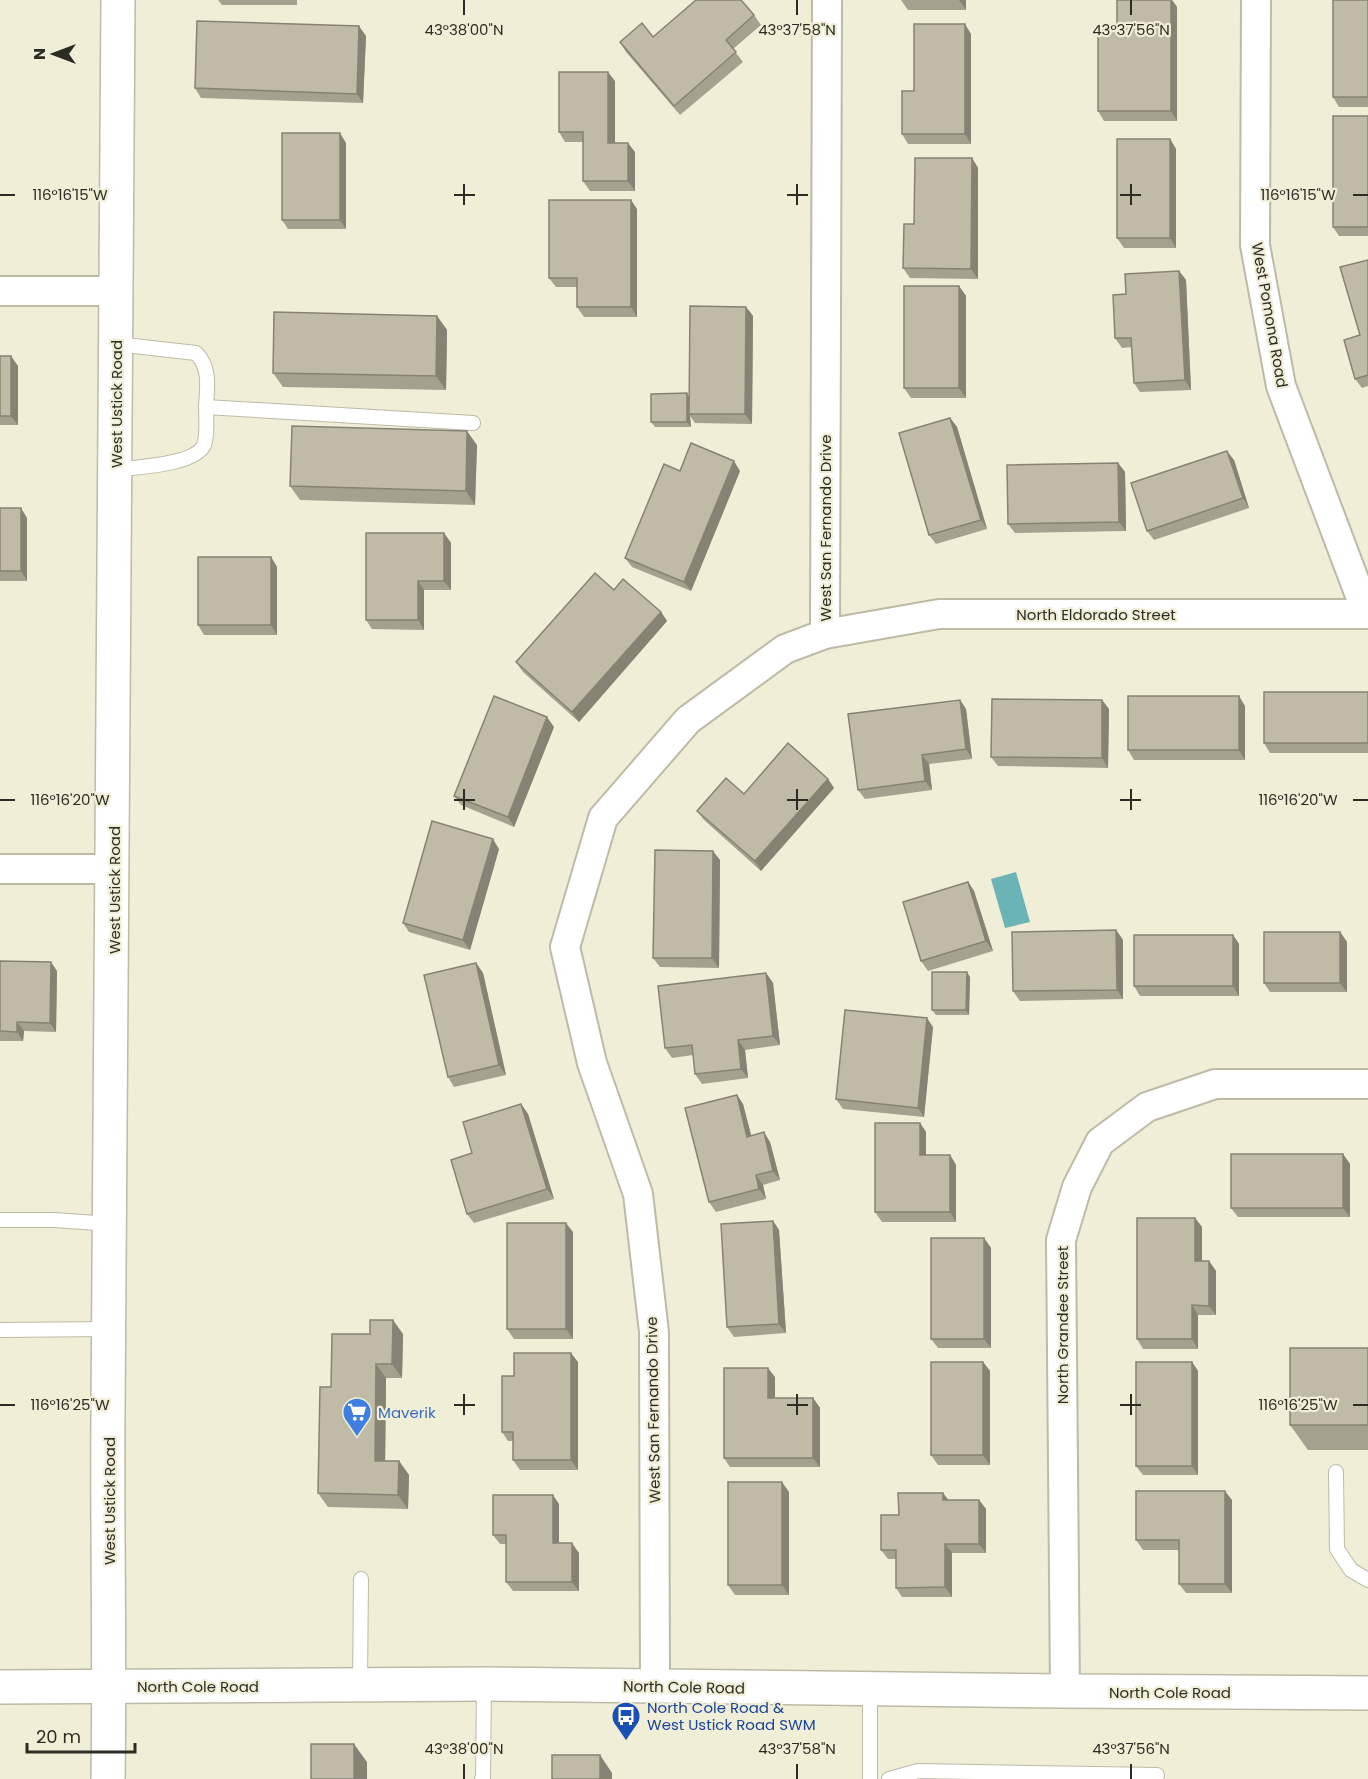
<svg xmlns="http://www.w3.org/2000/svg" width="1368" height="1779" font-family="Poppins,sans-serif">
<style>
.water{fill:#6bb4b6}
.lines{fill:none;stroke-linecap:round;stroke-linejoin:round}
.service-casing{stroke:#bdbaa5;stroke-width:16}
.minor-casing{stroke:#bdbaa5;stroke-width:32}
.secondary-casing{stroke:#bdbaa5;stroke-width:36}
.service{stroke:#fff;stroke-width:14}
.minor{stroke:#fff;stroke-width:28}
.secondary{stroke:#fff;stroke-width:33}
.wall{fill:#a4a18f}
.shaded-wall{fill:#868374}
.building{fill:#bfbba6;stroke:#868374;stroke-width:1.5}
.ticks{fill:none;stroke:#2d2c24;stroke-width:2}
.labels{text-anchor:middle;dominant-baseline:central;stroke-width:4.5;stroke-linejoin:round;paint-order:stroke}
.street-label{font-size:15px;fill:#2d2c24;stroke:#f1eed8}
.shop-label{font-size:15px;fill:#366cbe;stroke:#f1eed8;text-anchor:start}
.transit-label{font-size:15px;fill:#164399;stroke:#f1eed8;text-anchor:start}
.ticks-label{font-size:15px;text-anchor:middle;fill:#2d2c24;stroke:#f1eed8;stroke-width:4.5;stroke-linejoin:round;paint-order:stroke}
</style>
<rect width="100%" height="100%" fill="#f1eed8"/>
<polygon class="water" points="1016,872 1030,922 1005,928 991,879"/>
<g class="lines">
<g class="service-casing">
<g id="service">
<path d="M116,344L196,353C211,368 207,388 206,407L473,423"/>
<path d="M116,470C136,467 195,465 204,445C208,434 206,418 206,407"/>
<polyline points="0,1220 54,1220 111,1224"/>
<polyline points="0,1330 109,1329"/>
<polyline points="1336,1472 1337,1549 1351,1570 1368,1580"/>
<polyline points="360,1684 361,1579"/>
<polyline points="870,1689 870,1779"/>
<polyline points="482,1779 483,1779 484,1684"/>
<polyline points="889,1779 918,1771 1157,1775"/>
</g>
</g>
<g class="minor-casing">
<g id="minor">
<polyline points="1256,0 1255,245 1281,386 1367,614"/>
<polyline points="0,291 117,291"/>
<polyline points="825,634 939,614 1368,614"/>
<polyline points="0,869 114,869"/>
<polyline points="655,1687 654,1332 638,1194 592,1063 565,947 603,818 688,720 785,649 825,634 827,0"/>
<polyline points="1065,1691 1061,1240 1077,1187 1100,1142 1147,1107 1215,1084 1368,1084"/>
</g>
</g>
<g class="secondary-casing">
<g id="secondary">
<polyline points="0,1687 484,1684 1065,1691 1368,1693"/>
<path d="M108,1779C110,1657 107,1535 108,1412C115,942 116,471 118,0"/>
</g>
</g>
<use href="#service" class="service"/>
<use href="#minor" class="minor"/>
<use href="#secondary" class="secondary"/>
</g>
<g class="wall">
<polygon points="218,0 297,0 297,5 222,5"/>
<polygon points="901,0 966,0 966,10 908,10"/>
<polygon points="1117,0 1172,0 1177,7 1177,121 1104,121 1098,111 1117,31"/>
<polygon points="1368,0 1368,107 1339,107 1333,97"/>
<polygon points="754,15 761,25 733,49 743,62 680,115 626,52 620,42 653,37"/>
<polygon points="971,34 971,144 908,144 902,134 914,91"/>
<polygon points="366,36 363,103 201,98 195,88"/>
<polygon points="615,81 615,143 635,152 635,191 590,191 583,181 583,142 565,142 559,132"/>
<polygon points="1368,116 1368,236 1339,236 1333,227"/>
<polygon points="1170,139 1176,149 1176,248 1124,248 1117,238"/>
<polygon points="346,143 346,229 288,229 282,220"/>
<polygon points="972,158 978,168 978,279 910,278 903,268 914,224"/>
<polygon points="637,209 637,317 584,317 577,307 577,287 556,287 549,278"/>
<polygon points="1368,260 1368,386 1362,388 1355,379"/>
<polygon points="1179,271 1186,280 1191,390 1140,392 1134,383 1132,347 1122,348 1115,338 1126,294"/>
<polygon points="959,286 966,296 966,398 911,398 904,388"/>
<polygon points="746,307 753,316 752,424 695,423 690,416 691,427 655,427 651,422 689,397"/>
<polygon points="437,316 447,330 446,390 283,387 273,373"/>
<polygon points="0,356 18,366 18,425 0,425"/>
<polygon points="950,418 957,427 987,529 936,544 929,535"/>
<polygon points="477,445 475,505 300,500 290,486"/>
<polygon points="1234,460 1249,508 1154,540 1147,531"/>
<polygon points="1118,463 1125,472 1126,531 1015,533 1008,524"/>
<polygon points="680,471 740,471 691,591 632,567 625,558"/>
<polygon points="0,508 27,518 27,581 0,581"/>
<polygon points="444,533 451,543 451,590 424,590 424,630 372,629 366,620"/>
<polygon points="271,557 277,567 277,635 204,635 198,625"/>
<polygon points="614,590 661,612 667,621 579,722 523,672 516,662"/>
<polygon points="1368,692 1368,753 1270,753 1264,743"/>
<polygon points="960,700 966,709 972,759 929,764 932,790 865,799 858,790"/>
<polygon points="1102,700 1109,709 1108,768 998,766 991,757"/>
<polygon points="1245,706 1245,760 1134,760 1128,750"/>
<polygon points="554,727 514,827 461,805 454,796"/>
<polygon points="828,779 834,788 761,871 704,820 697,811 744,794"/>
<polygon points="499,849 470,950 409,932 403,923"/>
<polygon points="720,860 719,968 660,967 653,958"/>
<polygon points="968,882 974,891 993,951 928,971 921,961"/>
<polygon points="1116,930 1123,940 1123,999 1020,1001 1013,991"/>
<polygon points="1340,932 1347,942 1347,992 1270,992 1264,983"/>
<polygon points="1233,935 1239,944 1239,996 1140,996 1134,986"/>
<polygon points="0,961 57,971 56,1032 24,1031 23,1041 0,1041"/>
<polygon points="476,963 483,973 506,1075 454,1087 448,1077"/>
<polygon points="766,973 773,983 780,1045 745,1050 748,1078 702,1084 695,1074 693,1055 672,1058 665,1048"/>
<polygon points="970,977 969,1015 936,1015 932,1010"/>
<polygon points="933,1027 924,1117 843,1109 836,1099"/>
<polygon points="737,1095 743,1104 751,1136 770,1142 780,1180 763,1185 766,1199 716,1212 709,1202"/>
<polygon points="521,1104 528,1114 554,1199 474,1223 467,1214 472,1153"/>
<polygon points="920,1123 926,1132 926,1155 950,1155 956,1165 956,1222 882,1222 875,1212"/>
<polygon points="1343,1154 1350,1164 1350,1217 1238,1217 1231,1208"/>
<polygon points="1195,1218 1202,1227 1202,1261 1209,1261 1216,1271 1216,1315 1198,1315 1198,1349 1143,1349 1137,1339"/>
<polygon points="773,1221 779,1230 786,1333 734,1337 727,1327"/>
<polygon points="573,1232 573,1339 514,1339 507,1329"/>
<polygon points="984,1238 991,1248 991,1348 938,1348 931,1339"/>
<polygon points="403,1334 402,1378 386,1378 385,1461 399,1461 409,1475 408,1509 328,1507 318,1493 331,1387"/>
<polygon points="1368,1348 1368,1450 1308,1450 1290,1425"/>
<polygon points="578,1362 578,1470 520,1470 513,1460 513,1441 508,1441 502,1432 514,1376"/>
<polygon points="983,1362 990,1371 990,1465 938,1465 931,1455"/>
<polygon points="1192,1362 1198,1371 1198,1475 1143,1475 1136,1466"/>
<polygon points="775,1377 775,1398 813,1398 820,1408 820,1467 730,1467 724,1458"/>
<polygon points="789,1492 789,1595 735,1595 728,1585"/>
<polygon points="943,1493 948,1500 979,1500 986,1509 986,1553 952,1553 952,1597 902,1597 896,1588 896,1559 888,1559 881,1550 899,1515"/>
<polygon points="1232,1500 1232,1593 1186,1593 1179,1584 1179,1550 1143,1550 1136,1540"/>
<polygon points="559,1504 559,1543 579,1553 579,1591 513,1591 506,1582 506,1544 500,1544 493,1535"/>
</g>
<g class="shaded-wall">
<polygon points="959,0 966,0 966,10"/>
<polygon points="1171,0 1172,0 1177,7 1177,121 1171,111"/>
<polygon points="965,24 971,34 971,144 965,134"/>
<polygon points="359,26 366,36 363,103 357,94"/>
<polygon points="608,72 615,81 615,152 608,143"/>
<polygon points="340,133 346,143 346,229 340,220"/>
<polygon points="1170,139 1176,149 1176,248 1170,238"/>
<polygon points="628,143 635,152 635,191 628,181"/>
<polygon points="972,158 978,168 978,279 971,269"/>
<polygon points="631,200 637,209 637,317 631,307"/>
<polygon points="1179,271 1186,280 1191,390 1185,380"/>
<polygon points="959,286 966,296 966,398 959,388"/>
<polygon points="746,307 753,316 752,424 745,414"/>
<polygon points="437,316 447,330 446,390 436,376"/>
<polygon points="11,356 18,366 18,425 11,416"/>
<polygon points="687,393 690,398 689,414 690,416 691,427 687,422"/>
<polygon points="950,418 957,427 987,529 981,520"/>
<polygon points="467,431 477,445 475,505 466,491"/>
<polygon points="1227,451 1234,460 1249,508 1243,498"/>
<polygon points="734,461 740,471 691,591 684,582"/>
<polygon points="1118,463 1125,472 1126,531 1119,522"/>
<polygon points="21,508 27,518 27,581 21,571"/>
<polygon points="444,533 451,543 451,590 444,581"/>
<polygon points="271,557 277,567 277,635 271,625"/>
<polygon points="418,581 424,590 424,630 418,620"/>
<polygon points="661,612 667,621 579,722 572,712"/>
<polygon points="1239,696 1245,706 1245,760 1239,750"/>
<polygon points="960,700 966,709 972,759 966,749"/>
<polygon points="1102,700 1109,709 1108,768 1102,758"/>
<polygon points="547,717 554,727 514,827 508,817"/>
<polygon points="922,755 929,764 932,790 925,781"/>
<polygon points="828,779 834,788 761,871 755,861"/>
<polygon points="493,839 499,849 470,950 463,940"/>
<polygon points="713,851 720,860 719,968 712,958"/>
<polygon points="968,882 974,891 993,951 986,941"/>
<polygon points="1116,930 1123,940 1123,999 1117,990"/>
<polygon points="1340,932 1347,942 1347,992 1340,983"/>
<polygon points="1233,935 1239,944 1239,996 1233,986"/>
<polygon points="51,962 57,971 56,1032 50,1023"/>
<polygon points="476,963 483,973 506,1075 499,1065"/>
<polygon points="967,972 970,977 969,1015 966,1010"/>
<polygon points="766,973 773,983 780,1045 773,1036"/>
<polygon points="927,1018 933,1027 924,1117 918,1108"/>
<polygon points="17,1022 24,1031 23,1041 17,1032"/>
<polygon points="738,1040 745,1050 748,1078 741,1069"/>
<polygon points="737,1095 743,1104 754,1146 747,1137"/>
<polygon points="521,1104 528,1114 554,1199 547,1189"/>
<polygon points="920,1123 926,1132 926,1165 920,1155"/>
<polygon points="764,1132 770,1142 780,1180 773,1171"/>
<polygon points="1343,1154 1350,1164 1350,1217 1343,1208"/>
<polygon points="950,1155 956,1165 956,1222 950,1212"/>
<polygon points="756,1175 763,1185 766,1199 759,1189"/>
<polygon points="1195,1218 1202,1227 1202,1270 1195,1261"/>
<polygon points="773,1221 779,1230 786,1333 779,1324"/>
<polygon points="566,1223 573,1232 573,1339 566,1329"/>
<polygon points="984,1238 991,1248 991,1348 984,1339"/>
<polygon points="1209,1261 1216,1271 1216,1315 1209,1306"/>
<polygon points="1192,1305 1198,1315 1198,1349 1192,1339"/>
<polygon points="393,1320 403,1334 402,1378 392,1364"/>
<polygon points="571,1353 578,1362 578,1470 571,1460"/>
<polygon points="983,1362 990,1371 990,1465 983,1455"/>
<polygon points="1192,1362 1198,1371 1198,1475 1192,1466"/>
<polygon points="376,1364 386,1378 385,1475 375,1461"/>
<polygon points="768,1368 775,1377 775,1408 768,1398"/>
<polygon points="813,1398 820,1408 820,1467 813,1458"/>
<polygon points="399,1461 409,1475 408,1509 398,1495"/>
<polygon points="782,1482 789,1492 789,1595 782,1585"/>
<polygon points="1225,1491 1232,1500 1232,1593 1225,1584"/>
<polygon points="943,1493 950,1502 943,1500"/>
<polygon points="553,1495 559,1504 559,1553 553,1543"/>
<polygon points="979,1500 986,1509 986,1553 979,1544"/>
<polygon points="572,1543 579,1553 579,1591 572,1582"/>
<polygon points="945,1544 952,1553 952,1597 945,1587"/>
<polygon points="354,1744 367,1762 367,1779 354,1779"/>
<polygon points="600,1755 612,1773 612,1779 600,1779"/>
</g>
<g class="building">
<polygon points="696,0 741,0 754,15 726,40 736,52 674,106 620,42 642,23 653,37"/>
<polygon points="1117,0 1171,0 1171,111 1098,111 1098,31 1117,31"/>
<rect x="1333" y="0" width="35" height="97"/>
<polygon points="197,21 359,26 357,94 195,88"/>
<polygon points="914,24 965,24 965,134 902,134 902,91 914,91"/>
<polygon points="559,72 608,72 608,143 628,143 628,181 583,181 583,132 559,132"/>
<rect x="1333" y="116" width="35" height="111"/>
<rect x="282" y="133" width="58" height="87"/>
<rect x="1117" y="139" width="53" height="99"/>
<polygon points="915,158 972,158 971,269 903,268 904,224 914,224"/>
<polygon points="549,200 631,200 631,307 577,307 577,278 549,278"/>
<polygon points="1368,260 1368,375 1355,379 1344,340 1360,335 1340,267"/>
<polygon points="1179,271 1185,380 1134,383 1131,338 1115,338 1113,295 1126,294 1125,274"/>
<rect x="904" y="286" width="55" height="102"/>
<polygon points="690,306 746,307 745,414 689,414"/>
<polygon points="274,312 437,316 436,376 273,373"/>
<rect x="0" y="356" width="11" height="60"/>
<polygon points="687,393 687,422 651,422 651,394"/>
<polygon points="950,418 981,520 929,535 899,433"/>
<polygon points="292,426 467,431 466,491 290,486"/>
<polygon points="691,443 734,461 684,582 625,558 664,464 680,471"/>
<polygon points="1227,451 1243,498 1147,531 1131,483"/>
<polygon points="1118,463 1119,522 1008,524 1007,465"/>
<rect x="0" y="508" width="21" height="63"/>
<polygon points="366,533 444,533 444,581 418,581 418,620 366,620"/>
<rect x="198" y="557" width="73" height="68"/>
<polygon points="595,573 614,590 623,579 661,612 572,712 516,662"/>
<rect x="1264" y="692" width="104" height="51"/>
<polygon points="494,696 547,717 508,817 454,796"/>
<rect x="1128" y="696" width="111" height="54"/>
<polygon points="992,699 1102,700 1102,758 991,757"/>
<polygon points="960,700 966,749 922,755 925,781 858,790 848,714"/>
<polygon points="788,743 828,779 755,861 697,811 726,778 744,794"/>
<polygon points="432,821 493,839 463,940 403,923"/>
<polygon points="655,850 713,851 712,958 653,958"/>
<polygon points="968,882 986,941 921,961 903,902"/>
<polygon points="1116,930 1117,990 1013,991 1012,932"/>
<rect x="1264" y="932" width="76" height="51"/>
<rect x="1134" y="935" width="99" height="51"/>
<polygon points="0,961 51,962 50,1023 17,1022 17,1032 0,1031"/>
<polygon points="476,963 499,1065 448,1077 424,975"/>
<polygon points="932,972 967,972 966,1010 932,1010"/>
<polygon points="766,973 773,1036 738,1040 741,1069 695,1074 692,1045 665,1048 658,986"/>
<polygon points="845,1010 927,1018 918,1108 836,1099"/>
<polygon points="737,1095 747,1137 764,1132 773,1171 756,1175 759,1189 709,1202 685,1108"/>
<polygon points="521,1104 547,1189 467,1214 451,1160 472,1153 463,1122"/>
<polygon points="875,1123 920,1123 920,1155 950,1155 950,1212 875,1212"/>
<rect x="1231" y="1154" width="112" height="54"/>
<polygon points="1137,1218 1195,1218 1195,1261 1209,1261 1209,1306 1192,1305 1192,1339 1137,1339"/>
<polygon points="773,1221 779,1324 727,1327 721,1224"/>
<rect x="507" y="1223" width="59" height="106"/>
<rect x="931" y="1238" width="53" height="101"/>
<polygon points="370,1320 393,1320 392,1364 376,1364 375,1461 399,1461 398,1495 318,1493 320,1387 331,1387 332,1334 370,1334"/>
<rect x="1290" y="1348" width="78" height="77"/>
<polygon points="514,1353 571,1353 571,1460 513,1460 513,1432 502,1432 502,1376 514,1376"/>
<rect x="931" y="1362" width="52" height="93"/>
<rect x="1136" y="1362" width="56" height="104"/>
<polygon points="724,1368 768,1368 768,1398 813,1398 813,1458 724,1458"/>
<rect x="728" y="1482" width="54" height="103"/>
<polygon points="1136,1491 1225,1491 1225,1584 1179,1584 1179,1540 1136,1540"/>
<polygon points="898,1493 943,1493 943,1500 979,1500 979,1544 945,1544 945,1587 896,1588 896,1550 881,1550 881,1515 899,1515"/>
<polygon points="493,1495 553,1495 553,1543 572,1543 572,1582 506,1582 506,1535 493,1535"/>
<rect x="311" y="1744" width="43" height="35"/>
<rect x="552" y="1755" width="48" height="24"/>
</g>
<path class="ticks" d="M464,0V15M797,0V15M1131,0V15M464,184V205M797,184V205M1131,184V205M0,195H15M454,195H475M787,195H808M1120,195H1141M1353,195H1368M464,789V810M797,789V810M1131,789V810M0,800H15M454,800H475M787,800H808M1120,800H1141M1353,800H1368M464,1394V1415M797,1394V1415M1131,1394V1415M0,1405H15M454,1405H475M787,1405H808M1120,1405H1141M1353,1405H1368M464,1764V1779M797,1764V1779M1131,1764V1779"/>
<defs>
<g id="supermarket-pin" transform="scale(1.5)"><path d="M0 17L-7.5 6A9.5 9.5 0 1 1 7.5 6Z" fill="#3f7fe0" stroke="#f1eed8"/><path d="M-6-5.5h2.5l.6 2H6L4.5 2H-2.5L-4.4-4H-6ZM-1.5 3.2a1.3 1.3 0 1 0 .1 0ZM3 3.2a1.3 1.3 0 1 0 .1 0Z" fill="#fff"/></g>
<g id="bus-pin" transform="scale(1.5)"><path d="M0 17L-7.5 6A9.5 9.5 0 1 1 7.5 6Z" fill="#1a4fb4" stroke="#f1eed8"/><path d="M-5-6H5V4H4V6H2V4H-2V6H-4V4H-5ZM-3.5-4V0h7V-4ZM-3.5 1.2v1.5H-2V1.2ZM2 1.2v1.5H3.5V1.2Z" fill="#fff"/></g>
</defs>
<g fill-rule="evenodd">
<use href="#supermarket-pin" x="357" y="1412"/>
<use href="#bus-pin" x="626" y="1716"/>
</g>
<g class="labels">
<g class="street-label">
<text transform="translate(1270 315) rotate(80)">West Pomona Road</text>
<text transform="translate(116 404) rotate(-90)">West Ustick Road</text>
<text transform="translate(825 528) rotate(-90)">West San Fernando Drive</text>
<text x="1096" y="614">North Eldorado Street</text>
<text transform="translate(114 890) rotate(-90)">West Ustick Road</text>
<text transform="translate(1062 1325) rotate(-90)">North Grandee Street</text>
<text transform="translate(653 1410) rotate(-91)">West San Fernando Drive</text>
<text transform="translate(109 1501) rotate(-90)">West Ustick Road</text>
<text x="198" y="1686">North Cole Road</text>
<text transform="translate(684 1687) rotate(1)">North Cole Road</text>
<text x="1170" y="1692">North Cole Road</text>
</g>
<g class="shop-label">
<text x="378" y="1412">Maverik</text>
</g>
<g class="transit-label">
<text x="647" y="1707">North Cole Road &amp;<tspan x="647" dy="17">West Ustick Road SWM</tspan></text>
</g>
</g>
<g class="ticks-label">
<text x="464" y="35">43°38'00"N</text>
<text x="797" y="35">43°37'58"N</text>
<text x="1131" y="35">43°37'56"N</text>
<text x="1298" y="200">116°16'15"W</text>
<text x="70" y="200">116°16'15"W</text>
<text x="1298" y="805">116°16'20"W</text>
<text x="70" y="805">116°16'20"W</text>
<text x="1298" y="1410">116°16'25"W</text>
<text x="70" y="1410">116°16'25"W</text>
<text x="464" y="1754">43°38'00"N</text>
<text x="797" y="1754">43°37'58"N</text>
<text x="1131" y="1754">43°37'56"N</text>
</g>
<g transform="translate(54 54) rotate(270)" stroke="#f1eed8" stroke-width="4.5" paint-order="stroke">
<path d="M0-4.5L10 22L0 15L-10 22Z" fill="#2d2c24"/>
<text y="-9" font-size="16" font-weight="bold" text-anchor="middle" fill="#2d2c24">N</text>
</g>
<path d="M27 1743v9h108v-9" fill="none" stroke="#2d2c24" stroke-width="3"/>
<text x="36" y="1743" font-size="18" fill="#2d2c24" stroke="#f1eed8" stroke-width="4.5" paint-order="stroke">20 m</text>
</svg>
